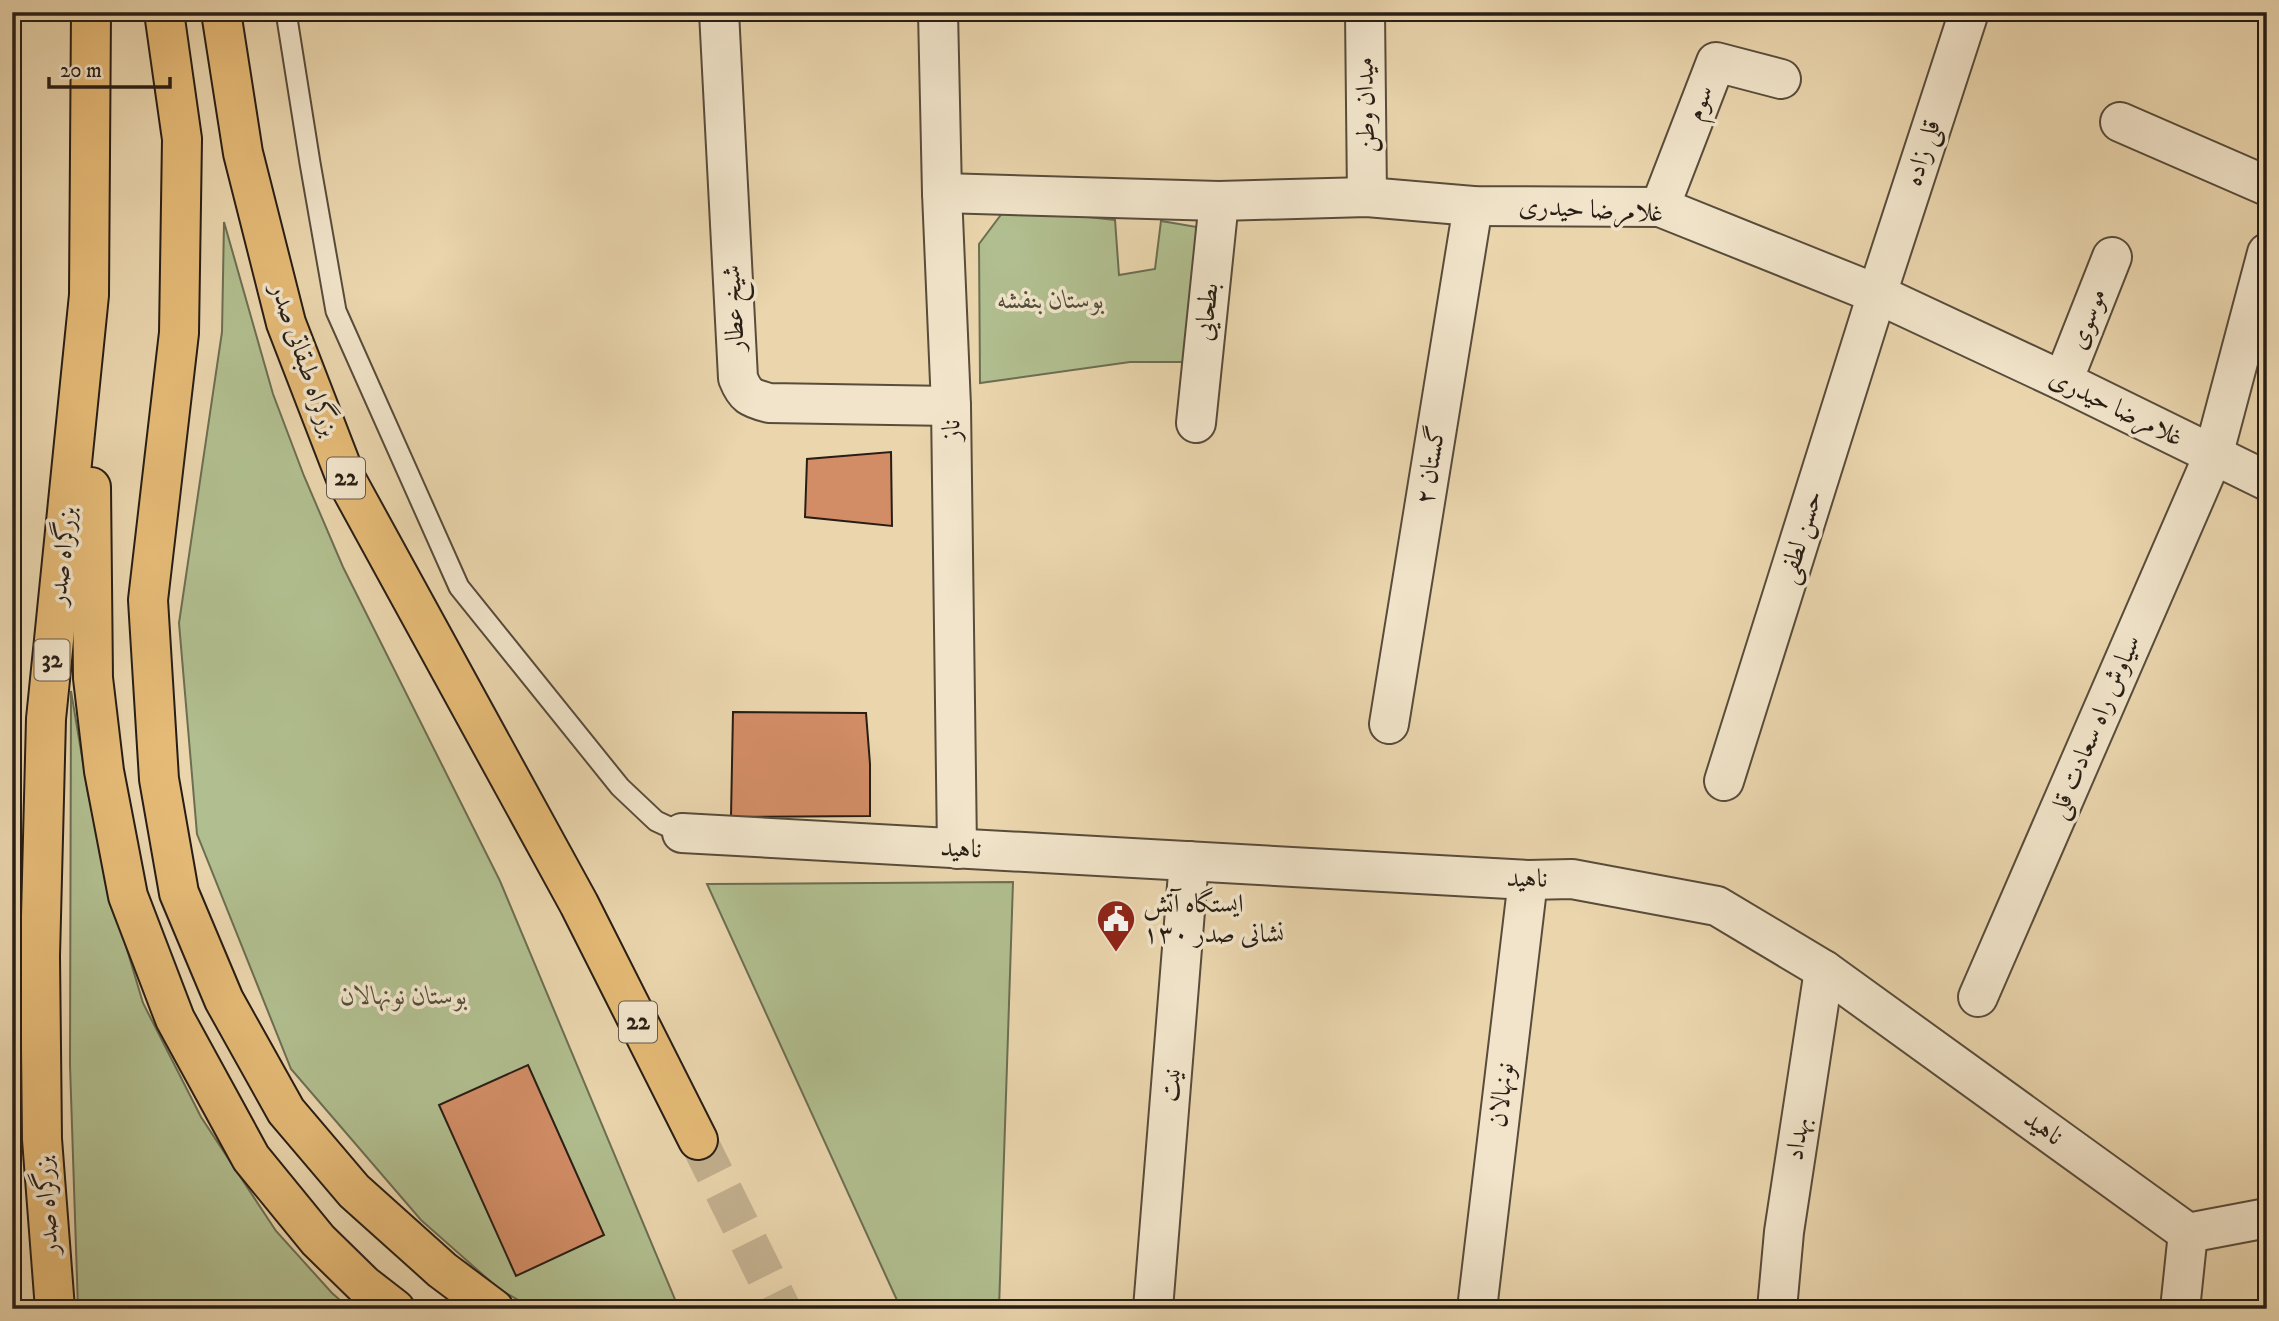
<svg xmlns="http://www.w3.org/2000/svg" width="2279" height="1321" font-family="'IM FELL DW Pica',Amiri,serif">
<style>
.green{fill:#b1be8f;stroke:#6c6e52;stroke-width:2}
.building{fill:#d28d66;stroke:#281e15;stroke-width:2}
.lines{fill:none;stroke-linecap:round;stroke-linejoin:round}
.trunk-tunnel{stroke:#c3b08f;stroke-width:38;stroke-dasharray:38 19;stroke-linecap:butt}
.service-casing{stroke:#584c3b;stroke-width:23}
.minor-casing{stroke:#584c3b;stroke-width:42}
.trunk-casing{stroke:#281e15;stroke-width:42}
.path{stroke:#281e15;stroke-width:4.5;stroke-dasharray:2 3.5;stroke-linecap:butt}
.service{stroke:#f1e4ca;stroke-width:19}
.minor{stroke:#f1e4ca;stroke-width:38}
.trunk{stroke:#e5ba76;stroke-width:38}
.labels{text-anchor:middle;dominant-baseline:central;stroke-width:7;stroke-linejoin:round;paint-order:stroke}
.shield{fill:#f1e4ca;stroke:#64594b;stroke-width:2}
.shield-label{font-size:24px;font-weight:bold;fill:#281e15}
.street-label{font-size:26px;fill:#281e15;stroke:#f1e4ca}
.park-label{font-size:26px;font-style:italic;fill:#514e3a;stroke:#f1e4ca}
.poi-label{font-size:26px;fill:#281e15;stroke:#f1e4ca;text-anchor:start}
</style>
<rect width="100%" height="100%" fill="#ead5ad"/>
<filter id="stains"><feTurbulence type="fractalNoise" baseFrequency=".00286" numOctaves="4"/><feColorMatrix values="0 0 0 0 .2 0 0 0 0 .09 0 0 0 0 .02 0 0 0 .5 -.17"/></filter>
<radialGradient id="worn" r=".72"><stop offset=".6" stop-color="#630" stop-opacity="0"/><stop offset="1" stop-color="#630" stop-opacity=".3"/></radialGradient>
<g class="green">
<polygon points="1006,208 1115,220 1119,275 1155,269 1161,221 1197,227 1192,362 1130,362 980,383 979,244"/>
<polygon points="224,222 273,394 304,476 343,567 500,881 679,1309 534,1309 499,1289 421,1220 291,1069 197,834 179,623 222,332"/>
<polygon points="71,691 88,793 107,883 143,1003 201,1117 276,1231 332,1293 350,1309 78,1309 70,1065"/>
<polygon points="1013,882 999,1309 901,1309 707,884"/>
</g>
<g class="building">
<polygon points="891,452 892,526 805,517 807,459"/>
<polygon points="733,712 866,713 870,764 870,816 731,817"/>
<polygon points="528,1065 604,1235 516,1276 439,1105"/>
</g>
<g class="lines">
<polyline class="trunk-tunnel" points="698,1140 782,1309"/>
<g class="service-casing">
<polyline id="service" points="286,12 310,163 336,311 459,587 620,787 656,821 682,833"/>
</g>
<g class="minor-casing">
<g id="minor">
<path d="M719,12L738,378C745,396 750,398 769,403L951,406"/>
<polyline points="938,12 942,193 951,406 957,849"/>
<polyline points="1365,12 1367,197"/>
<polyline points="2120,122 2267,186"/>
<polyline points="942,193 1219,201 1367,197 1473,206 1660,207 1877,294 2063,381 2267,481"/>
<polyline points="1660,207 1716,62 1781,79"/>
<polyline points="2063,381 2112,257"/>
<polyline points="1196,423 1219,201"/>
<polyline points="1389,724 1473,206"/>
<polyline points="1724,781 1877,294 1969,12"/>
<polyline points="682,833 1528,880 1572,879 1717,906 1824,970 2188,1233 2267,1218"/>
<polyline points="1978,997 2213,456 2267,253"/>
<polyline points="1153,1309 1189,861"/>
<polyline points="1477,1309 1528,880"/>
<polyline points="1777,1309 1784,1232 1824,970"/>
<polyline points="2180,1309 2188,1233"/>
</g>
</g>
<g class="trunk-casing">
<g id="trunk">
<polyline points="164,12 182,139 179,333 148,600 159,779 179,893 224,1000 286,1111 354,1191 442,1270 494,1309"/>
<polyline points="221,12 243,153 286,323 347,481 579,904 698,1140"/>
<polyline points="91,487 93,678 104,771 128,896 175,1019 251,1158 318,1240 364,1285 395,1309"/>
<polyline points="55,1309 42,1139 40,956 46,719 89,295 91,12"/>
</g>
</g>
<polyline class="path" points="2256,12 2267,16"/>
<use href="#service" class="service"/>
<use href="#minor" class="minor"/>
<use href="#trunk" class="trunk"/>
</g>
<defs>
<g id="civic-pin" transform="scale(2.0125)"><path d="M0 17L-7.5 6A9.5 9.5 0 1 1 7.5 6Z" fill="#8f2418" stroke="#f1e4ca"/><path d="M-.6-6.5H3V-4.5H.6V-3L4-1V1h2V6H-6V1h2V-1L-.6-3ZM-1.2 2.5V6h2.4V2.5Z" fill="#fff"/></g>
</defs>
<g fill-rule="evenodd">
<use href="#civic-pin" x="1116" y="919"/>
</g>
<g class="labels">
<g class="shield">
<rect x="327" y="457.5" width="38" height="41" rx="5"/>
<rect x="34.5" y="639.5" width="35" height="41" rx="5"/>
<rect x="619" y="1001.5" width="38" height="41" rx="5"/>
</g>
<g class="shield-label">
<text x="346" y="478">22</text>
<text x="52" y="660">32</text>
<text x="638" y="1022">22</text>
</g>
<g class="street-label">
<text transform="translate(1700 103) rotate(-69)">سوم</text>
<text transform="translate(1366 105) rotate(-91)">میدان وطن</text>
<text transform="translate(1923 153) rotate(-72)">قلی زاده</text>
<text transform="translate(1591 210) rotate(3)">غلامرضا حیدری</text>
<text transform="translate(734 308) rotate(-93)">شیخ عطار</text>
<text transform="translate(1207 312) rotate(-84)">بطحایی</text>
<text transform="translate(2088 319) rotate(-69)">موسوی</text>
<text transform="translate(304 360) rotate(71)">بزرگراه طبقاتی صدر</text>
<text transform="translate(2116 408) rotate(26)">غلامرضا حیدری</text>
<text transform="translate(952 430) rotate(-91)">ناز</text>
<text transform="translate(1431 465) rotate(-81)">گستان ۲</text>
<text transform="translate(1801 537) rotate(-73)">حسن لطفی</text>
<text transform="translate(63 556) rotate(-84)">بزرگراه صدر</text>
<text transform="translate(2095 727) rotate(-67)">سیاوش راه سعادت قلی</text>
<text transform="translate(961 849) rotate(3)">ناهید</text>
<text transform="translate(1527 879) rotate(1)">ناهید</text>
<text transform="translate(1171 1085) rotate(-85)">نیت</text>
<text transform="translate(1502 1095) rotate(-83)">نونهالان</text>
<text transform="translate(2043 1128) rotate(36)">ناهید</text>
<text transform="translate(1798 1139) rotate(-81)">بهداد</text>
<text transform="translate(47 1205) rotate(-94)">بزرگراه صدر</text>
</g>
<g class="park-label">
<text x="1051" y="300">بوستان بنفشه</text>
<text x="404" y="996">بوستان نونهالان</text>
</g>
<g class="poi-label">
<text x="1143" y="904">ایستگاه آتش<tspan x="1143" dy="30">نشانی صدر ۱۳۰</tspan></text>
</g>
</g>
<rect width="2279" height="1321" fill="none" stroke="#ead5ad" stroke-width="42"/>
<rect x="14" y="14" width="2251" height="1293" fill="none" stroke="#281e15" stroke-width="3.5"/>
<rect x="21" y="21" width="2237" height="1279" fill="none" stroke="#281e15" stroke-width="2"/>
<path d="M49 77v10h121v-10" fill="none" stroke="#281e15" stroke-width="3.5"/>
<text x="60" y="77" font-size="21" fill="#281e15" stroke="#f1e4ca" stroke-width="5" paint-order="stroke">20 m</text>
<rect width="100%" height="100%" filter="url(#stains)"/>
<rect width="100%" height="100%" fill="url(#worn)"/>
</svg>
